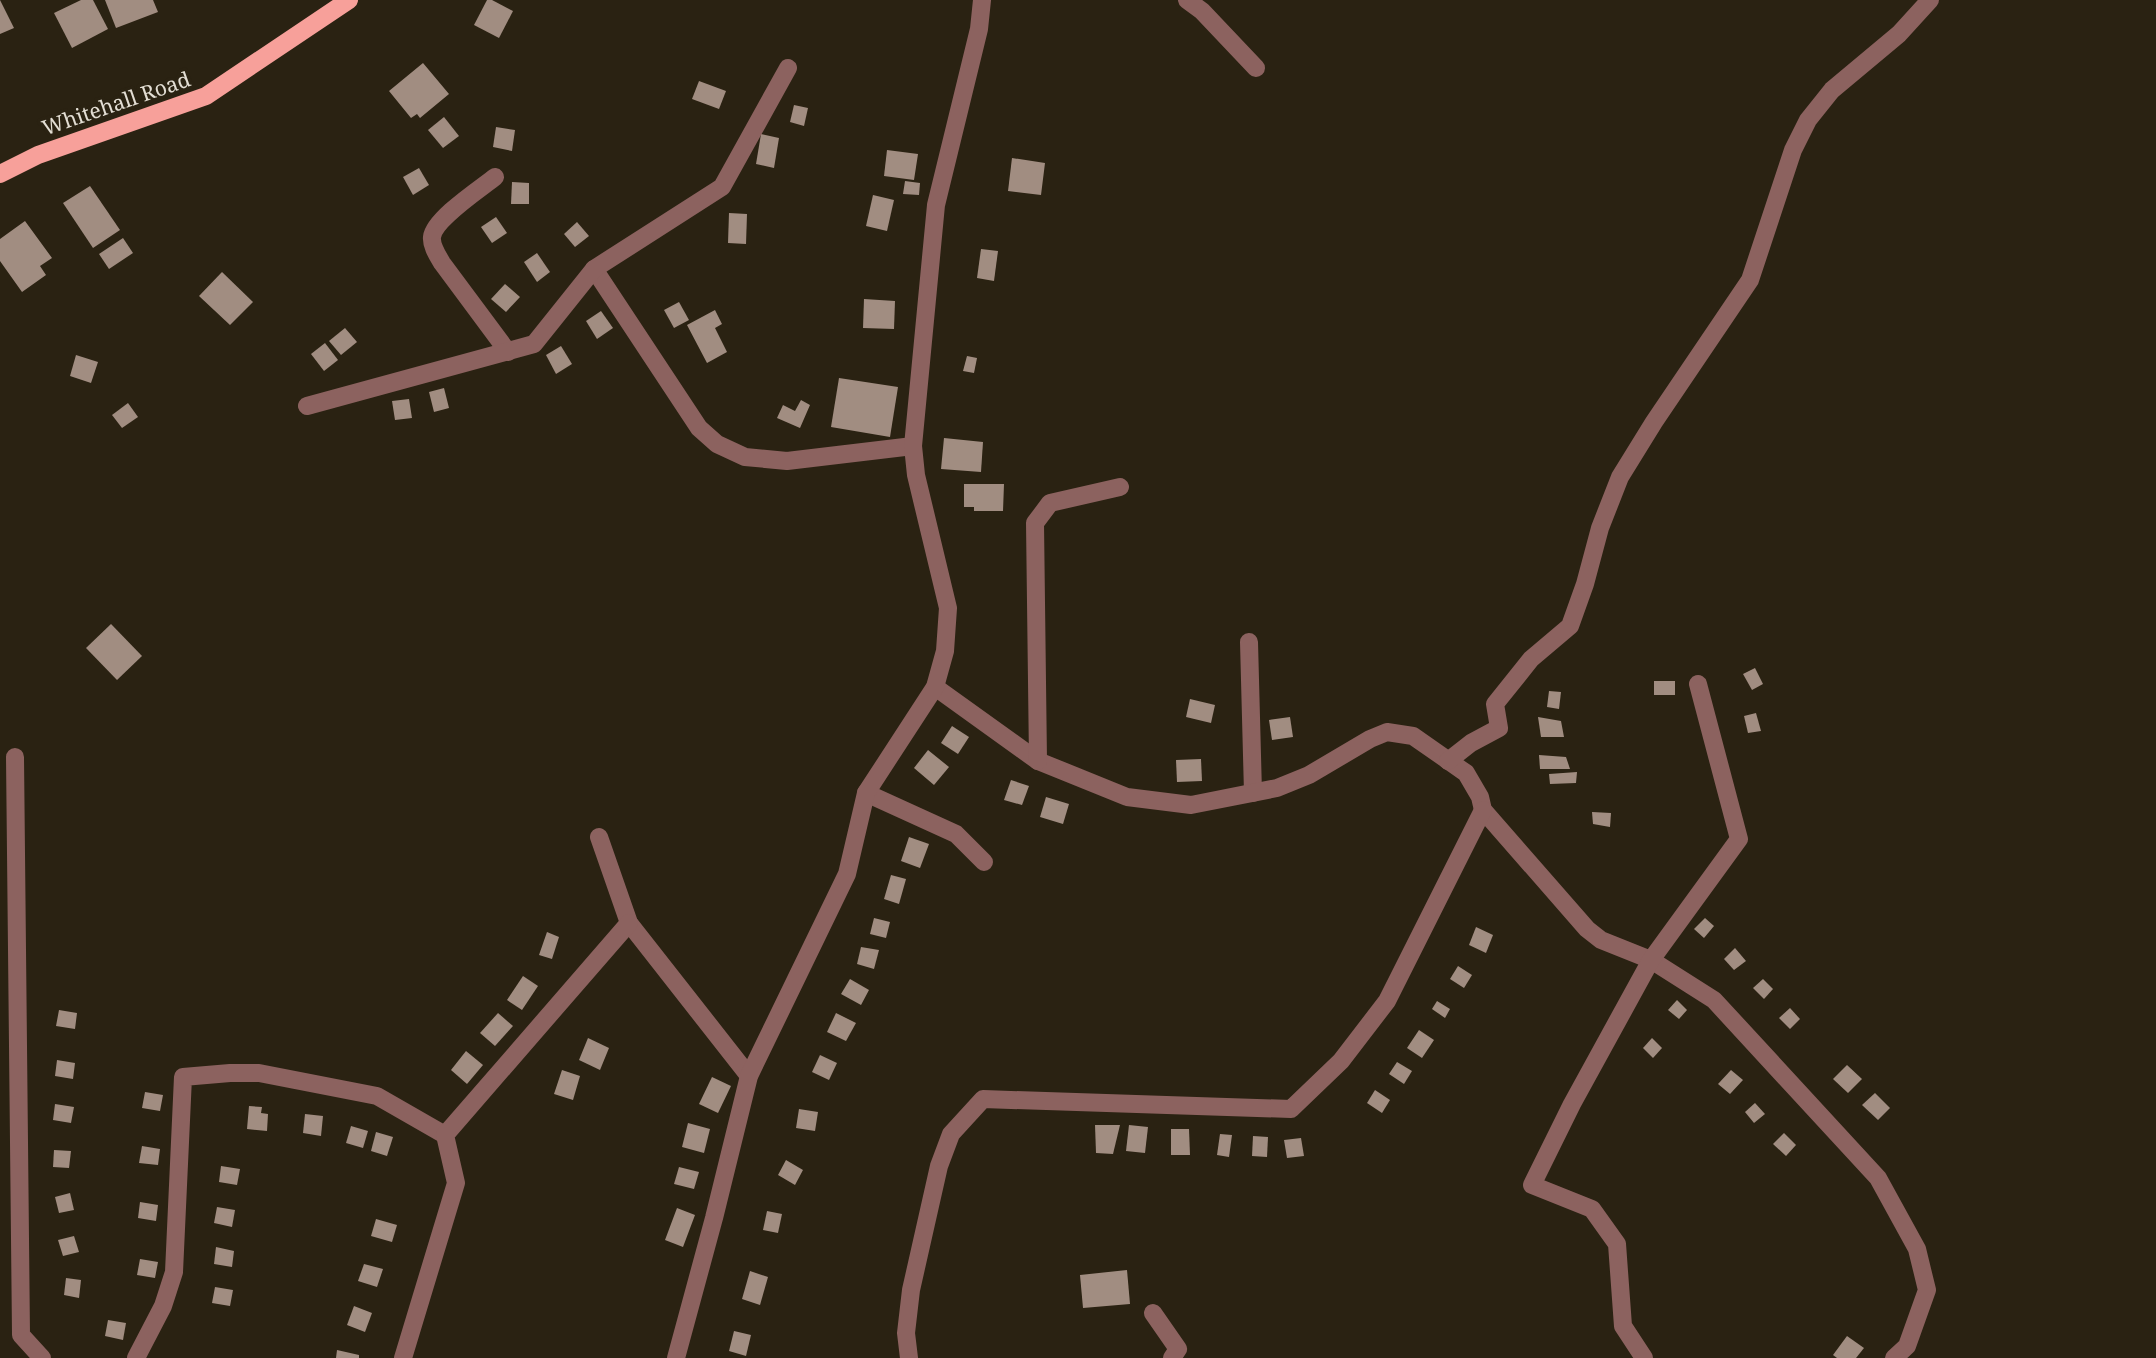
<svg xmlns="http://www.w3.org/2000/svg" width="2156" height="1358" font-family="'Noto Serif',serif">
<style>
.building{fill:#a18d81}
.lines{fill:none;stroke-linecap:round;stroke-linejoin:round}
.minor{stroke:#8c625f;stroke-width:18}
.major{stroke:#f7a09a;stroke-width:18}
.labels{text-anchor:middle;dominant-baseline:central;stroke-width:7;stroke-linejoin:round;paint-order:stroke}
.street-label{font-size:21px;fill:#e3ded4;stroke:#2a2212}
</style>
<rect width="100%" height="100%" fill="#2a2212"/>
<g class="building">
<polygon points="0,0 14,28 0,34"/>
<polygon points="81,0 93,0 108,29 72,48 54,13"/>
<polygon points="105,0 153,0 158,12 116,28"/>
<polygon points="487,0 492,0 513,11 499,38 474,25"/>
<polygon points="423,63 449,94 420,118 417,114 411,118 389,91"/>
<polygon points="699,81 726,91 719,109 692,99"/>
<polygon points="794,105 808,108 804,126 790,122"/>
<polygon points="444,117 459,136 443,148 428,130"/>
<polygon points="496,127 515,130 512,151 493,147"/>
<polygon points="761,134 779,138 774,168 756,164"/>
<polygon points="887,150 918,154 914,180 884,176"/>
<polygon points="1012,158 1045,163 1041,195 1008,191"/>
<polygon points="419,168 429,185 413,195 403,177"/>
<polygon points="905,181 920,183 919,195 903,194"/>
<polygon points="512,182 529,183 529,204 511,204"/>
<polygon points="90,186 120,230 93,248 63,203"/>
<polygon points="873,195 894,200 887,231 866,226"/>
<polygon points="729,213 747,214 746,244 728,243"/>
<polygon points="496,217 507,233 492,243 481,227"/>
<polygon points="25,221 52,258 40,266 46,275 22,292 0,261 0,239"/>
<polygon points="577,222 589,236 575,247 564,234"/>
<polygon points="123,238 133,253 109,269 99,254"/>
<polygon points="981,249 998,251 994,281 977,278"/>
<polygon points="537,253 550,272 537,282 524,262"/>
<polygon points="222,272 253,302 230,325 199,296"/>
<polygon points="505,284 520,297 506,312 491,299"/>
<polygon points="864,299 895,301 894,329 863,328"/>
<polygon points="679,302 689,320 674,328 664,310"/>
<polygon points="715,310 722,324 715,328 727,352 707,363 687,325"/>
<polygon points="601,311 613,328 597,339 586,321"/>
<polygon points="345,328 357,342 341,355 329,341"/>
<polygon points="325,343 338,360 324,371 311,354"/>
<polygon points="561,346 572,364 556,374 546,355"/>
<polygon points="76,355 98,362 91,383 70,376"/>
<polygon points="967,356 977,358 974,373 963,371"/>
<polygon points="839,378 898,387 890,437 831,427"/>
<polygon points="444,388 449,408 434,412 429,392"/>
<polygon points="409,399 412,418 395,420 392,401"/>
<polygon points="801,400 810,405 800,428 777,418 783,405 795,411"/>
<polygon points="128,403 138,417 122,428 112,415"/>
<polygon points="944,438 983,442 981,472 941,469"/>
<polygon points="964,484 1004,484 1003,511 974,511 974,507 964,507"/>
<polygon points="111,624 142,656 117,680 86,648"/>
<polygon points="1755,668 1763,684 1752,690 1743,674"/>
<rect x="1654" y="681" width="21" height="14"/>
<polygon points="1549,691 1561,692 1559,709 1547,707"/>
<polygon points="1190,699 1215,705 1211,723 1186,717"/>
<polygon points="1756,713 1761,731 1748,733 1744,716"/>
<polygon points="1290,717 1293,737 1272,740 1269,720"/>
<polygon points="1538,717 1561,721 1564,737 1541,737"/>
<polygon points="952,726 969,737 958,754 941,743"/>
<polygon points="928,750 949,767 934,785 914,768"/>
<polygon points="1539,755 1566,757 1570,769 1540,769"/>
<polygon points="1201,759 1202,781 1177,782 1176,760"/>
<polygon points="1577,772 1576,783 1550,784 1549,774"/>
<polygon points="1011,780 1029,786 1022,805 1004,800"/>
<polygon points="1046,797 1069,804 1063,824 1040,817"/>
<polygon points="1592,812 1611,813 1610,827 1593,824"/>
<polygon points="909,837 929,844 920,868 901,861"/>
<polygon points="891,875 906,879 899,904 884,899"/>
<polygon points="874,918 890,922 886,938 870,934"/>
<polygon points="1705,918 1714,926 1704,938 1694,929"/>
<polygon points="1476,927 1493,935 1486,953 1469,945"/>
<polygon points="547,932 559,937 552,959 539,955"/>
<polygon points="861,947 879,950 874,969 857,964"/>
<polygon points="1735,948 1746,961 1734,970 1724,959"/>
<polygon points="1458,966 1472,975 1464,988 1450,979"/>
<polygon points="523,976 538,986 522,1010 507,1000"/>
<polygon points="850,979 869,990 861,1005 841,994"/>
<polygon points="1763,979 1773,989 1764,999 1753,988"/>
<polygon points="1677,1000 1687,1010 1679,1019 1668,1010"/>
<polygon points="1437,1001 1450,1009 1445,1018 1432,1009"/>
<polygon points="1790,1008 1800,1019 1790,1029 1779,1018"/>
<polygon points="59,1010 77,1013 75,1029 56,1026"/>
<polygon points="498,1013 513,1026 495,1046 480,1033"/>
<polygon points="836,1013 856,1023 846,1041 827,1032"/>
<polygon points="1419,1030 1434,1040 1422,1058 1407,1048"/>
<polygon points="588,1038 609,1048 600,1070 579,1060"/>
<polygon points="1652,1038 1662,1048 1653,1058 1643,1048"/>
<polygon points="466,1051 483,1065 467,1084 451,1070"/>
<polygon points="820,1055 837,1063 829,1080 812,1072"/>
<polygon points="57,1060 75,1063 73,1079 55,1076"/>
<polygon points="1397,1062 1412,1071 1404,1084 1389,1074"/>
<polygon points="1847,1065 1862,1079 1848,1093 1833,1079"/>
<polygon points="562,1070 580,1076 573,1100 554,1094"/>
<polygon points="1731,1070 1743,1080 1730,1094 1718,1084"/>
<polygon points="712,1077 731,1086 718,1113 699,1104"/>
<polygon points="1375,1090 1390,1100 1382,1113 1367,1103"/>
<polygon points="145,1092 163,1095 160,1111 142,1108"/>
<polygon points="1875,1093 1890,1108 1878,1120 1862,1105"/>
<polygon points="1755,1103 1765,1114 1754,1123 1745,1112"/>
<polygon points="55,1104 74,1107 71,1123 53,1120"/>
<polygon points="249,1106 262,1107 261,1113 268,1114 267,1131 247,1129"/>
<polygon points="799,1109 818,1112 815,1131 796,1128"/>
<polygon points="305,1114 323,1116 321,1136 303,1133"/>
<polygon points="688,1123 710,1129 704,1153 682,1147"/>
<polygon points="1095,1125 1120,1125 1113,1154 1096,1153"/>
<polygon points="1129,1125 1148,1127 1145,1153 1126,1151"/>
<polygon points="351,1126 368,1131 363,1148 346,1143"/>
<polygon points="1171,1129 1189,1129 1190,1155 1171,1155"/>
<polygon points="376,1132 393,1137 387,1156 371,1151"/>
<polygon points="1784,1133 1796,1145 1786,1156 1773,1144"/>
<polygon points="1220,1134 1232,1135 1229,1157 1217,1155"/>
<polygon points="1253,1136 1268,1137 1267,1157 1252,1156"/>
<polygon points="1301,1138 1304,1156 1287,1158 1284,1140"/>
<polygon points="142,1146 160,1149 158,1165 139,1163"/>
<polygon points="54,1150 71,1151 69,1168 53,1167"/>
<polygon points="786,1160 803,1170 795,1185 778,1175"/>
<polygon points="221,1166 240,1169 237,1185 219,1182"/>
<polygon points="679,1167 699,1172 694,1189 674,1184"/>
<polygon points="70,1193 74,1210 59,1213 55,1197"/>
<polygon points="140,1202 158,1205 156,1221 138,1218"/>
<polygon points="217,1207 235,1210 232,1227 214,1223"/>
<polygon points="677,1208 695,1215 683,1247 665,1240"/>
<polygon points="767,1211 782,1214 778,1233 763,1230"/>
<polygon points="376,1219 397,1225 392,1242 371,1236"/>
<polygon points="74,1236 79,1252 63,1256 58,1240"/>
<polygon points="216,1247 234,1251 232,1267 214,1264"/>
<polygon points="140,1259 158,1262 155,1278 137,1275"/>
<polygon points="364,1264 383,1269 377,1287 358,1281"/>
<polygon points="1127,1270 1130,1304 1083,1308 1080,1275"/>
<polygon points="750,1271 768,1277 760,1305 742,1299"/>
<polygon points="66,1278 81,1280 79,1298 64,1295"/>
<polygon points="215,1287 233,1290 230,1306 212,1303"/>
<polygon points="354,1306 372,1313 365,1332 347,1325"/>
<polygon points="108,1320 126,1323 123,1340 105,1336"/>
<polygon points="734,1331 751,1335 746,1356 729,1351"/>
<polygon points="1847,1336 1864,1348 1856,1358 1837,1358 1833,1355"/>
<polygon points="337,1350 359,1355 359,1358 336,1358"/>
</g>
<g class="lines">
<g class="minor">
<polyline points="1187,0 1202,11 1256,68"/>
<path d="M495,177C480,189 434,219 432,237C431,246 438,256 442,263L508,352"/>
<polyline points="594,269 699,428 717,444 745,457 787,461 913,446"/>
<polyline points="307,406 534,344 594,269 722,187 788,68"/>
<polyline points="1249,642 1253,793"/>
<polyline points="935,687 1038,761 1127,797 1191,805 1277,788 1309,775 1370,739 1387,732 1413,736 1466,773 1480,797 1483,810 1587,929 1601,940 1651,960 1714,1000 1878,1178 1917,1249 1927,1290 1907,1346 1894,1358"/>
<polyline points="15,757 21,1335 42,1358"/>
<polyline points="1038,761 1035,523 1050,503 1120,487"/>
<polyline points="1448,761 1471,743 1499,728 1495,704 1531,659 1570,626 1585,584 1600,528 1620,477 1654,422 1750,280 1793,150 1808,120 1832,90 1899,34 1930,0"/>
<polyline points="866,793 956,834 984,862"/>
<polyline points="599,837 629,923 749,1076"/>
<polyline points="1153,1313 1178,1349 1172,1358"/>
<polyline points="136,1358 163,1306 174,1272 183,1077 230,1073 259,1073 377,1096 445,1135"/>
<polyline points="403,1358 456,1183 445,1135 629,923"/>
<polyline points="676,1358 714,1218 749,1076 847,874 866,793 935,687 945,651 948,608 916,475 913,446 936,205 979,29 982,0"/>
<polyline points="909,1358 906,1333 911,1290 939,1166 951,1134 983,1099 1291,1109 1341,1061 1387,1001 1483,810"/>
<polyline points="1644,1358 1623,1326 1617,1244 1592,1209 1532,1185 1572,1104 1651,960 1739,839 1698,684"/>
</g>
<polyline class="major" points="0,174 38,155 206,96 349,0"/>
</g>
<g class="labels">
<g class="street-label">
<text transform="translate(116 103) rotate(-19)">Whitehall Road</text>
</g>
</g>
</svg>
